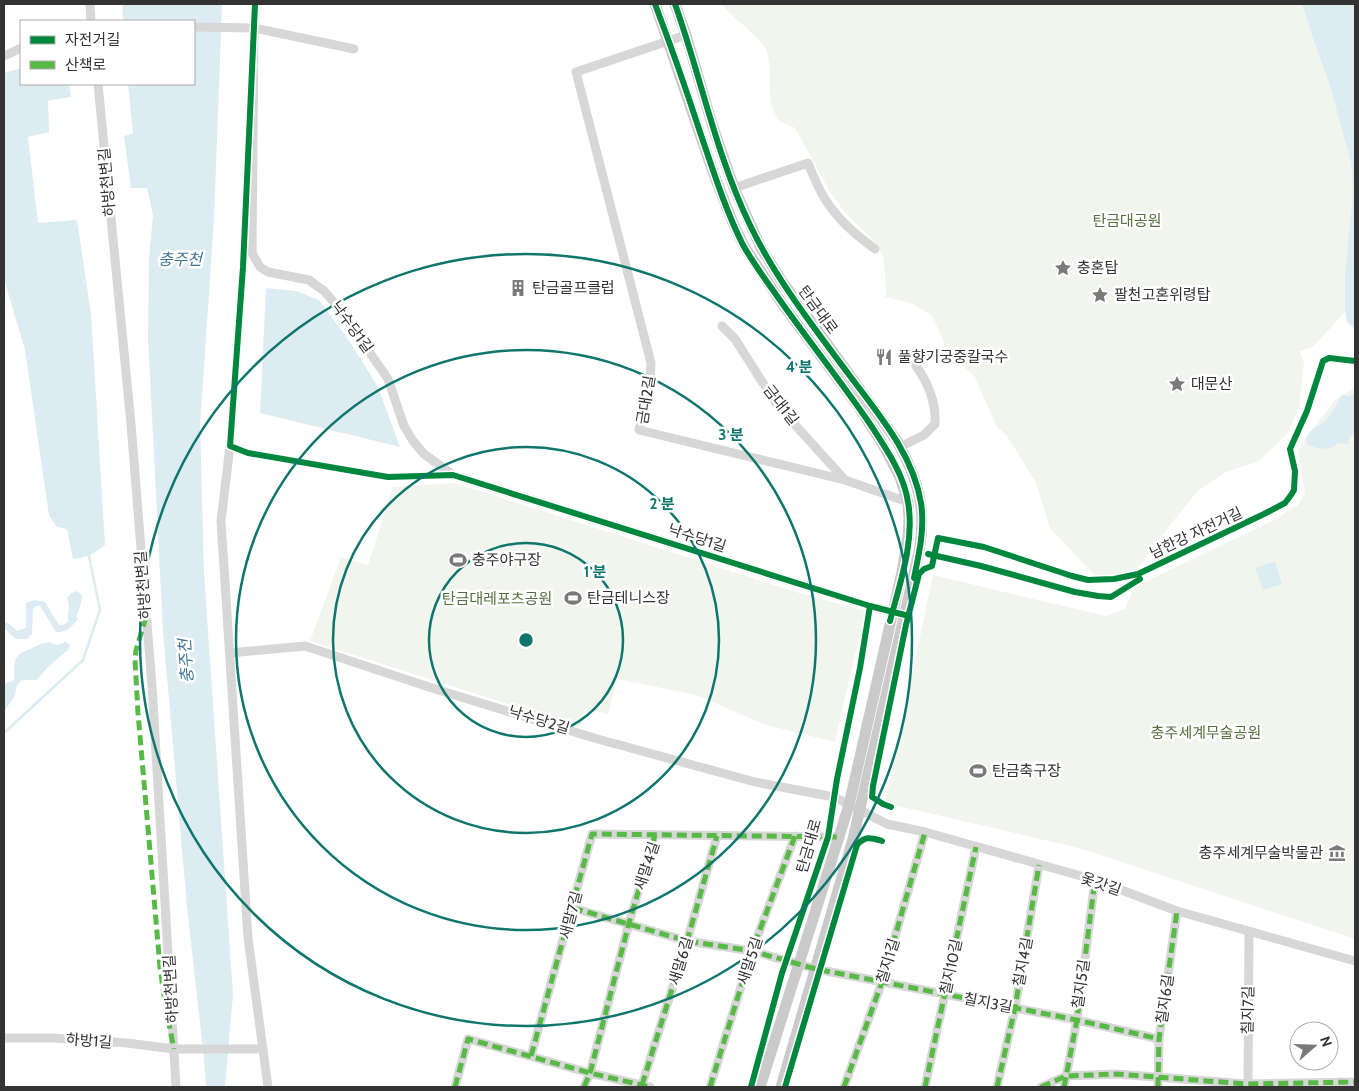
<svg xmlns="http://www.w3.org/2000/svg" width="1359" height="1091" font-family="Cabin,'Noto Sans KR',sans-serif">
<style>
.green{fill:#f1f5ed}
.water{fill:#ddebf3}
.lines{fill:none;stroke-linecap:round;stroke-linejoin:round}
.stream{stroke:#ddebf3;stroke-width:2.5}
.minor{stroke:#d7d7d7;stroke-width:9}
.major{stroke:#cacaca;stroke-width:11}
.quiet{stroke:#58b947;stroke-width:5;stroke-dasharray:10 5;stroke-linecap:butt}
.cycleway-casing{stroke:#fff;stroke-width:9}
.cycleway{stroke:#00873e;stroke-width:6}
.ring{fill:none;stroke:#0f766e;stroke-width:2.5}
.labels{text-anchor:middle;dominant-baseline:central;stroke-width:5;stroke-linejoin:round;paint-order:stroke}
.street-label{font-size:15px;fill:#333;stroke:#fff}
.park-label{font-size:15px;fill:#56703f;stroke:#fff}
.poi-label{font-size:15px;fill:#333;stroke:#fff;text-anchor:start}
.water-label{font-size:16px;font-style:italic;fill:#3f7597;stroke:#fff}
.centre{fill:#0f766e;stroke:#fff;stroke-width:2.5}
.ring-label{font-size:15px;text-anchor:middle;font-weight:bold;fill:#0f766e;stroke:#fff;stroke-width:5;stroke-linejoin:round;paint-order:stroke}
</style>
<rect width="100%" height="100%" fill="#fff"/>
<g class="green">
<path d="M721,4H1302L1312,36L1330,86L1351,163L1353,192L1345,274V312L1313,347L1300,351L1304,363L1299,407L1288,433L1259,461L1226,472L1198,491L1174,520L1137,569L1097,578L1050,528L1036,483L1007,436L997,427L974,376L949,353L932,316L913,304L885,297L886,293L885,272L883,256L872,239L846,214L830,192L795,128L779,121C776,115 772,109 771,103C768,86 772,68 767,52C763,39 731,17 721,4Z"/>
<polygon points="1355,387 1355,939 1079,848 885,803 933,575 1106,616 1125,609 1134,587 1272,521 1298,505 1305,493 1298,452 1301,444 1335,400"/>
<polygon points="455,483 796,592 865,611 835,742 766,725 696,695 617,679 608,714 585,708 580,727 310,641 341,557 368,565 393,487"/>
</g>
<g class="water">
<polygon points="122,4 222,4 214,220 200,425 204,573 233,995 225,1087 206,1087 204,1059 187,907 163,631 148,338 149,259 153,215 147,188 131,188 124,136 133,133 128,84 194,84 194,21 123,21"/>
<polygon points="1302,4 1355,4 1355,329 1347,322 1345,312 1345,274 1353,192 1351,163 1330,86 1312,36"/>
<path d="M21,68V84H69L71,97L48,101L49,132L28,137L38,223L77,220L91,314L105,545C95,553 87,558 73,559L67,529L57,527L49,515L25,350L4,279V73Z"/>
<polygon points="266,288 296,291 319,300 350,342 378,387 400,447 260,413"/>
<path d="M1355,391V434L1349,436V442L1347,444L1338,443C1329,452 1317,449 1306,444C1307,426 1319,429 1327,419C1333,412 1337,403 1342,395L1349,396L1354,394Z"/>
<polygon points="1275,561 1282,584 1263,590 1255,568"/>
<path d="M77,591L82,595C83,599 78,613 76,617L78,619C71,627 67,633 56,632L40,606H36L33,609L32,634L27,639H16L4,628V622L8,623L17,631L26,628V603L34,600L45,602L59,625H63L68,622C67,613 71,606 67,598L71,593Z"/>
<path d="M49,642L57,645L66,642L70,645L69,649L46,669L37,680H22L17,685L15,695L4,712V684L14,680C15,662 12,655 30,649C37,646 42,643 49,642Z"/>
</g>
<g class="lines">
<polyline class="stream" points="4,733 83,660 100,610 89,556"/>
<g class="minor">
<polyline points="90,4 91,21"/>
<polyline points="194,27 254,28 354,49"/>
<polyline points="254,28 252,253 260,267 268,272 309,280 324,291 339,308 388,379 404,426 413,441 424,454 453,475 870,606 899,613"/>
<polyline points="686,35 576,72 651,363 650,382 639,430 845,480 908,502"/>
<polyline points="4,56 21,48"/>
<polyline points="98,84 131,424 152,686 176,1087"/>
<path d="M734,188L808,163C813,175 818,188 825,199C838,220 856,235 875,249"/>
<polyline points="722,326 735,339 777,405 845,480"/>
<polyline points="230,446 221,521 248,938 268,1087"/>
<path d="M900,447L924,435L935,424C936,402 929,384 916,366"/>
<polyline points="230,653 305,646 432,688 594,738 755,782 834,797 887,824 925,832 1095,880 1177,911 1355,961"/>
<polyline points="573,908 687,941 752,951 816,969 1077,1020 1159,1039"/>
<polyline points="4,1038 53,1038 127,1043 174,1049 263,1049"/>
<polyline points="531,1056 592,834 839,837"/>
<polyline points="642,1085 687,941 717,836"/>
<polyline points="455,1087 468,1039 590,1073 650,1087"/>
<polyline points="584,1087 590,1073 629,923 655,835"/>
<polyline points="710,1087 752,951 795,836"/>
<polyline points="844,1087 882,982 925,832"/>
<polyline points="925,1087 976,847"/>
<polyline points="997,1087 1015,1008 1039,865"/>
<polyline points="1041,1087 1066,1076 1117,1074 1247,1084 1355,1082"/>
<polyline points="1064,1087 1077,1020 1095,880"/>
<polyline points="1158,1087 1159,1039 1177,911"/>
<polyline points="1248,1087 1249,932"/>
</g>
<g class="major">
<polyline points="655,4 713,172 733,223 744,246 783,305 858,406 882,443 900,477 908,502 909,519 908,537 902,572 849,805 760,1087"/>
<path d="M675,4L686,35L712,124L734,188L761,248L781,280L897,441C918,479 927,509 919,552L853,839L781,1087"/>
</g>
<g class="quiet">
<polyline points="146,617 136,650 135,660 138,713 160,967 166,1009 174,1049"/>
<polyline points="573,908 687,941 752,951 816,969 1077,1020 1159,1039"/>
<polyline points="531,1056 592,834 839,837"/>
<polyline points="642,1085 687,941 717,836"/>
<polyline points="455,1087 468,1039 590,1073 650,1087"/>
<polyline points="584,1087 590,1073 629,923 655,835"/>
<polyline points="710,1087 752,951 795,836"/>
<polyline points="844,1087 882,982 925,832"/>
<polyline points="925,1087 976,847"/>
<polyline points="997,1087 1015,1008 1039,865"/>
<polyline points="1041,1087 1066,1076 1117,1074 1247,1084 1355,1082"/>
<polyline points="1064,1087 1077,1020 1095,880"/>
<polyline points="1158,1087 1159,1039 1177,911"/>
</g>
<g class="cycleway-casing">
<g id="cycleway">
<polyline points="255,4 243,267 230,446 248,453 388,477 453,475 870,606 905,615"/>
<path d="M655,4C671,46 686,89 700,132C713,170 725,209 743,245C753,263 765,279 777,296C807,339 840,380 870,424C885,447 904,474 908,502C915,541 900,583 890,621"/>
<path d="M675,4C701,77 716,155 750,225C775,278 815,329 850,376C879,415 913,454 921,503C925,528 919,554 914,578"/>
<polyline points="928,554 981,566 1075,592 1098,596 1111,597 1140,579"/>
<polyline points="891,807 883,804 872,797 873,786 906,625 919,574 924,569 932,566 938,538 984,547 1072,576 1088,580 1114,579 1138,574 1264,514 1285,503 1291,495 1294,490 1295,471 1290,449 1307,411 1323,361 1329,358 1355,361"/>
<polyline points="751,1087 782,973 828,837 837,779 860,668 870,606"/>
<path d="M785,1087L857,845C865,835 872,838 882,841"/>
</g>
</g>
<use href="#cycleway" class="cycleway"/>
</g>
<g class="ring">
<circle cx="526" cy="640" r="97"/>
<circle cx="526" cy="640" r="193"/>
<circle cx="526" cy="640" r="290"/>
<circle cx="526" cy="640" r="386"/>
</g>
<defs>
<g id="sight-bare" transform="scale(1.35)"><path d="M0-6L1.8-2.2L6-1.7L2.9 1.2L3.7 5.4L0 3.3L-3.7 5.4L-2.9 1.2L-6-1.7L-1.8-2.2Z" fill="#7a7a7a" stroke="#fff" stroke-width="2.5" paint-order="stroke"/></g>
<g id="building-bare" transform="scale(1.35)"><path d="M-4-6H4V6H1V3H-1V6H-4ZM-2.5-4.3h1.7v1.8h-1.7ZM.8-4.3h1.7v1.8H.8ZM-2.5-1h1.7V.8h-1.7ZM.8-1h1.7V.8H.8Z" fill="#7a7a7a" stroke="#fff" stroke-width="2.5" paint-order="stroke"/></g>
<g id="restaurant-bare" transform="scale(1.35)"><path d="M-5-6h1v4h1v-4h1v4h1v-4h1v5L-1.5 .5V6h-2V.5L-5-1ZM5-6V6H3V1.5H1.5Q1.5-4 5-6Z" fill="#7a7a7a" stroke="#fff" stroke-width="2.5" paint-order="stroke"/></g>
<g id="stadium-bare" transform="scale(1.35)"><path d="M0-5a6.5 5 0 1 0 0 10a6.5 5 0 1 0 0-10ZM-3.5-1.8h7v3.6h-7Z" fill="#7a7a7a" stroke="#fff" stroke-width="2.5" paint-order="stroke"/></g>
<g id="museum-bare" transform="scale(1.35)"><path d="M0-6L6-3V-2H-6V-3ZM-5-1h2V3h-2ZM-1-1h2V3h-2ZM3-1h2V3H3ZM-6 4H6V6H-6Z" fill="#7a7a7a" stroke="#fff" stroke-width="2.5" paint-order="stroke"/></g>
</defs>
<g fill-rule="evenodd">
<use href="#sight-bare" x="1063" y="268"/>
<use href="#building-bare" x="518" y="288"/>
<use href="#sight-bare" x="1100" y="295"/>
<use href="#restaurant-bare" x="884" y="357"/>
<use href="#sight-bare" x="1177" y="384"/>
<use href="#stadium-bare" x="458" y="560"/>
<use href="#stadium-bare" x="573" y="598"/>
<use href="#stadium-bare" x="978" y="771"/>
<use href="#museum-bare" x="1337" y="853"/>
</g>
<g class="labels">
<g class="street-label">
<text transform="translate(107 182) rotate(-95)">하방천변길</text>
<text transform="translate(818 310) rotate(54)">탄금대로</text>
<text transform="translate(352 327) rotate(54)">낙수당1길</text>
<text transform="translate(646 400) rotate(-81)">금대2길</text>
<text transform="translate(781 405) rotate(52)">금대1길</text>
<text transform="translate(1196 533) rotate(-25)">남한강 자전거길</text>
<text transform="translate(697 538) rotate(18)">낙수당1길</text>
<text transform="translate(143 585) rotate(-94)">하방천변길</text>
<text transform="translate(539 720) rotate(17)">낙수당2길</text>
<text transform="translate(809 846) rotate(-74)">탄금대로</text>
<text transform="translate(647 866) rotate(-72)">새말4길</text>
<text transform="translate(1101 884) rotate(19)">옻갓길</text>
<text transform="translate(571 915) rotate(-75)">새말7길</text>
<text transform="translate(681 961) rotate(-73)">새말6길</text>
<text transform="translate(750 961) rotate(-72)">새말5길</text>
<text transform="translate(888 961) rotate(-73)">칠지1길</text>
<text transform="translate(1023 962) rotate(-80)">칠지4길</text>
<text transform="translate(951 967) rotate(-78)">칠지10길</text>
<text transform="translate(1081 984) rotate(-82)">칠지5길</text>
<text transform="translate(171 989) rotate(-93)">하방천변길</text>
<text transform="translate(1165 999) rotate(-82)">칠지6길</text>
<text transform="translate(988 1003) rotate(11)">칠지3길</text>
<text transform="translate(1248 1010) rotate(-89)">칠지7길</text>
<text transform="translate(89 1041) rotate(4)">하방1길</text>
</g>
<g class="park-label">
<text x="1127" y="221">탄금대공원</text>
<text x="497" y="599">탄금대레포츠공원</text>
<text x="1206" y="733">충주세계무술공원</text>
</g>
<g class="poi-label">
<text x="1077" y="268">충혼탑</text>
<text x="532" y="288">탄금골프클럽</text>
<text x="1114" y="295">팔천고혼위령탑</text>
<text x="898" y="357">풀향기궁중칼국수</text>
<text x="1191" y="384">대문산</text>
<text x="472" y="560">충주야구장</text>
<text x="587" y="598">탄금테니스장</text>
<text x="992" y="771">탄금축구장</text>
<text x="1323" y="853" text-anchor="end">충주세계무술박물관</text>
</g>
<g class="water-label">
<text x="180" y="259">충주천</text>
<text transform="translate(186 661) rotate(-94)">충주천</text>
</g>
</g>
<circle cx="526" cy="640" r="8" class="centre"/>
<g class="ring-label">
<text x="799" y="372">4 분</text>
<text x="731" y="440">3 분</text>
<text x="662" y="509">2 분</text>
<text x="595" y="577">1 분</text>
</g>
<rect width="1359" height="1091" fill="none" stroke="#333333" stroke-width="10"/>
<rect x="20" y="20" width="175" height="65" fill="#ffffff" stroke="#adadad"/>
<rect x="30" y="36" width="25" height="8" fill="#00873e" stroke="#adadad"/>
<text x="65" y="45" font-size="15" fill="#333333">자전거길</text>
<rect x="30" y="61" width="25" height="8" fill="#58b947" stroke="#adadad"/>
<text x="65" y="70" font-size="15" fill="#333333">산책로</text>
<g transform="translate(1314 1046) rotate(70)"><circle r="24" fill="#ffffff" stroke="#adadad"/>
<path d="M0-4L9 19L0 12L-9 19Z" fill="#7a7a7a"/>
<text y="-8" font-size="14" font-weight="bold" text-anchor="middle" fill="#333333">N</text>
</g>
</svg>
